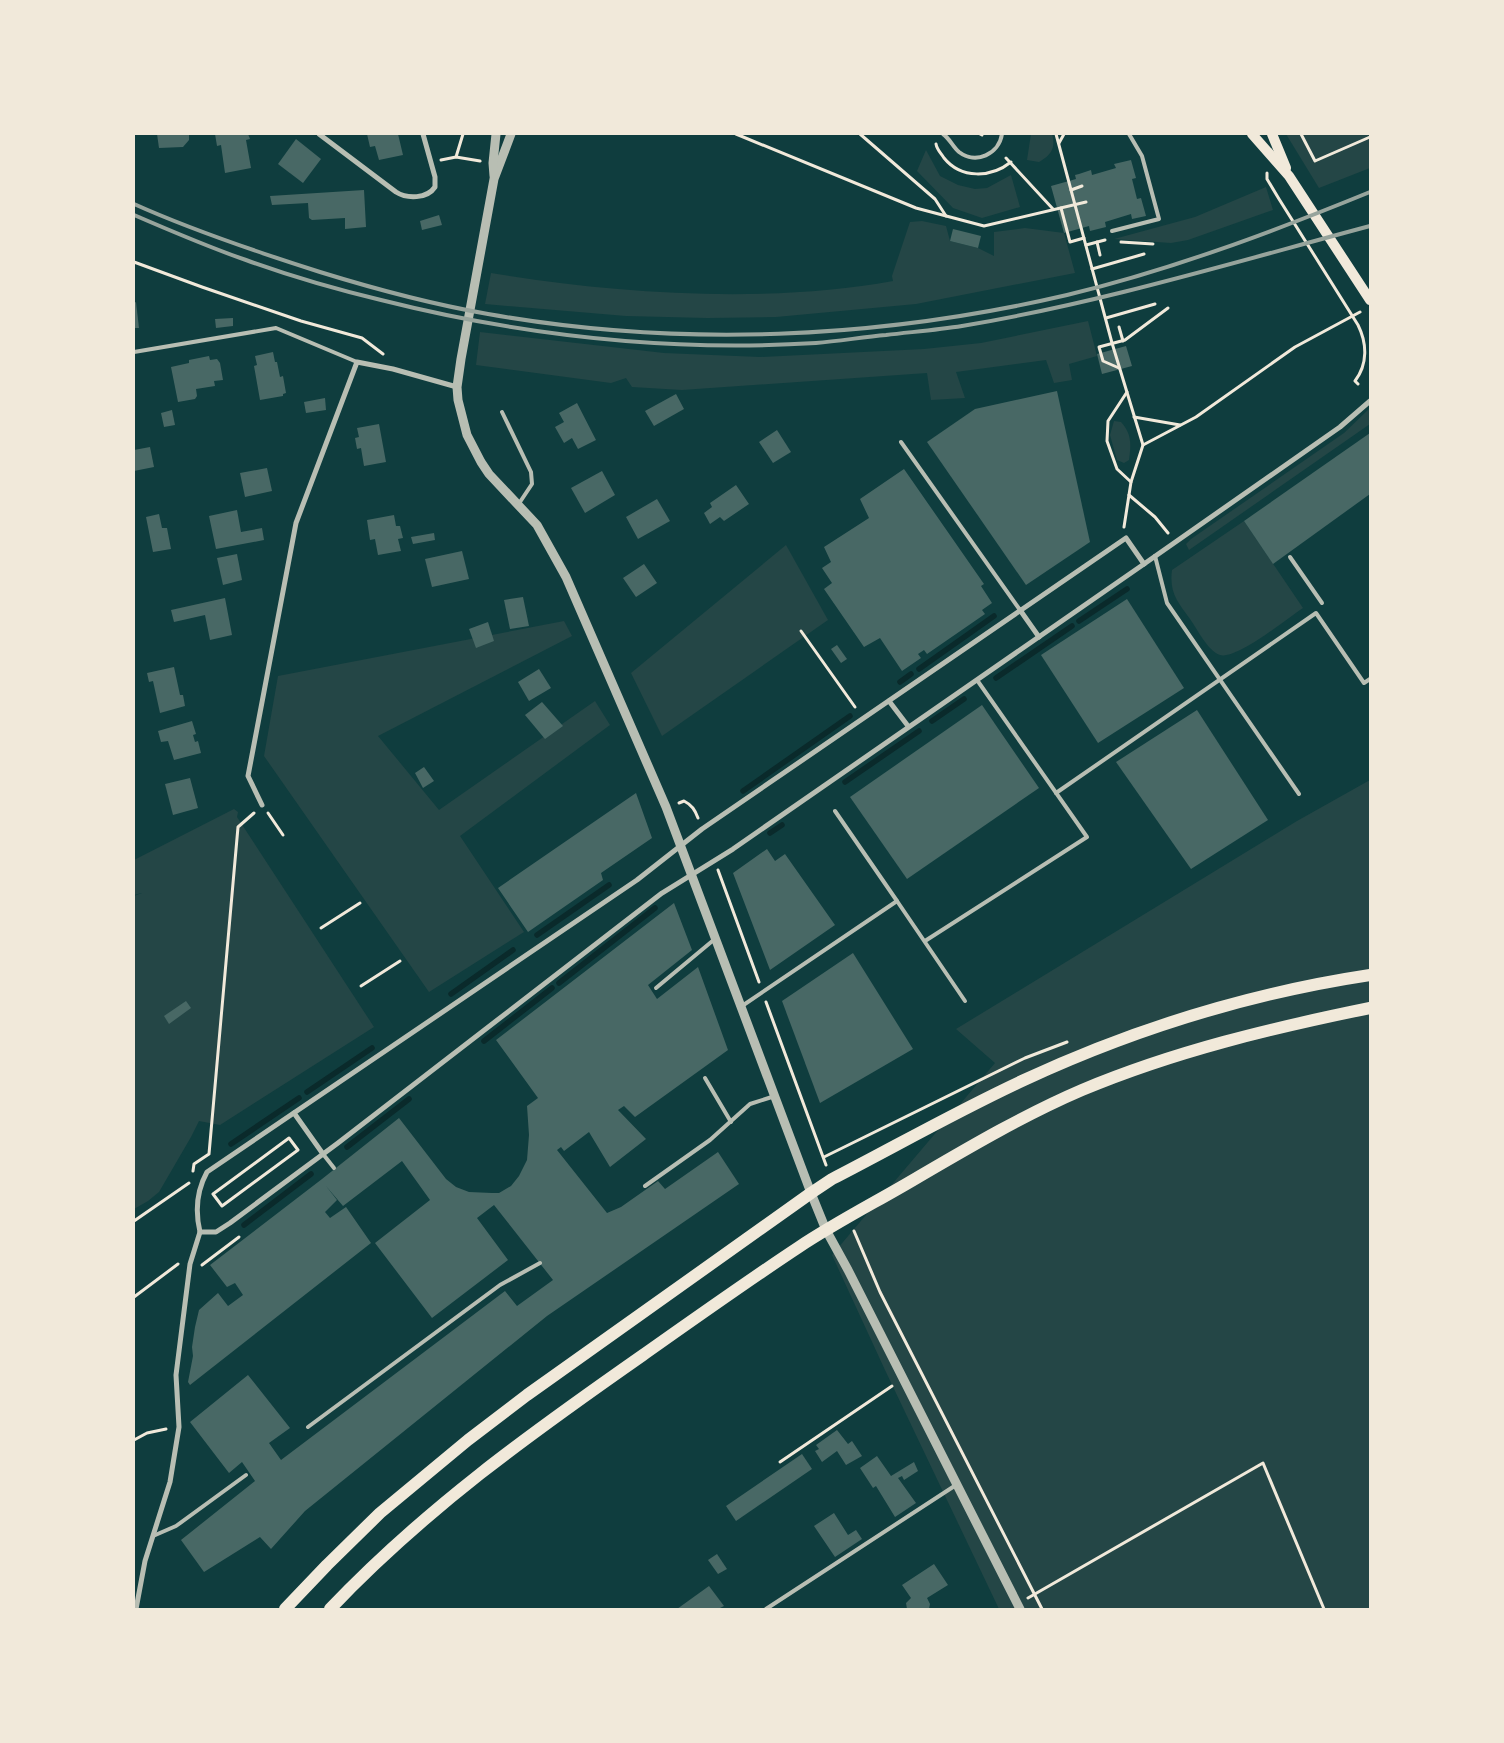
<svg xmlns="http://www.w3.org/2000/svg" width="1504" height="1743" font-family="Poppins,sans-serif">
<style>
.green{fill:#244646}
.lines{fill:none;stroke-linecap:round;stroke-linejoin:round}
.stream{stroke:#0a2a2b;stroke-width:5.5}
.building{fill:#486865}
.path{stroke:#f1e9da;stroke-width:3}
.service{stroke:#b8beb3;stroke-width:4}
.minor{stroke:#b8beb3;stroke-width:5}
.tertiary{stroke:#b8beb3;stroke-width:9}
.secondary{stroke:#f1e9da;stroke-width:10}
.primary{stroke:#f1e9da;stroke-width:12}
.rail{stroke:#97a49c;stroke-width:4}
</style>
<rect width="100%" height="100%" fill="#0f3d3e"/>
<g class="green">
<path d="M1031,134H1052C1056,148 1051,155 1039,162L1027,160Z"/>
<polygon points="1286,134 1370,134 1370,168 1319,188"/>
<polygon points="926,150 940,176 958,185 975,189 987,188 1011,175 1020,207 982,218 953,208 917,171"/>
<polygon points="1266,187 1273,210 1188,240 1171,243 1114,239 1195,217"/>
<path d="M922,221L946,226L950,241L978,248L994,256V232L1025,228L1064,233L1075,273L916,304L776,317L707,318L626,316L485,304L491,273C616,294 768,304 893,281L892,276L910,222Z"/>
<polygon points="1088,321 1097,356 1069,364 1072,380 1054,383 1046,360 956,372 965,398 931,400 927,373 682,390 632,387 626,378 611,383 476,365 480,332 664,353 760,357 924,349 981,343"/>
<polygon points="1370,408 1370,424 1189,550 1186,544 1191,539 1344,433"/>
<path d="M1114,421L1121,422C1132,434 1131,445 1129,460L1124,463L1117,460L1110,435Z"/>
<path d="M1244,521L1303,608C1288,618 1236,660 1220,655C1207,650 1198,630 1190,619C1178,602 1169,593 1172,570Z"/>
<polygon points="786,545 828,620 662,736 631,673"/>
<polygon points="564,621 572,636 378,736 439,810 595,701 610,725 460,836 524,932 429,992 264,756 278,676"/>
<polygon points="1370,780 1370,1609 999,1609 885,1370 832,1255 995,1063 956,1029 1297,821"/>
<polygon points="234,809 238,812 237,817 374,1027 220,1125 199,1121 191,1137 159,1192 148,1201 134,1209 134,896 142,893 134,895 134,860"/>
</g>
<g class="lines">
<g class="stream">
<polyline points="1079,621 1127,589"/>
<polyline points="919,669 994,616"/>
<polyline points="996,678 1072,626"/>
<polyline points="900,682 911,674"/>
<polyline points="932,721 964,699"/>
<polyline points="845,782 919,731"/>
<polyline points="743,791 850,716"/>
<polyline points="770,833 782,825"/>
<polyline points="537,935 609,885"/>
<polyline points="559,983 655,908"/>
<polyline points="451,994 513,950"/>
<polyline points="484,1041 552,988"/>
<polyline points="307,1092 372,1048"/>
<polyline points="231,1144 299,1098"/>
<polyline points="347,1147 409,1099"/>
<polyline points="244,1225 311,1174"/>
</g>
</g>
<g class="building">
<polygon points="157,134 189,134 189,140 183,147 159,148"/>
<polygon points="215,134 248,134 250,139 246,140 251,168 225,173 221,145 217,146"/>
<polygon points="367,134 398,134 403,155 379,160 375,146 370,147"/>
<polygon points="296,139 321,159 303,183 278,164"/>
<polygon points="1131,160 1136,178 1132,179 1137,199 1141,198 1146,216 1132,219 1131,214 1105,222 1106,227 1090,231 1089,226 1064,233 1051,186 1076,179 1075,175 1079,174 1091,170 1092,175 1116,168 1114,164"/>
<polygon points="364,190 366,227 345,229 345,218 312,220 309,218 308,203 272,205 270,196"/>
<polygon points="439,215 442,225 422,230 420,221"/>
<polygon points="953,229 981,236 978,248 950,241"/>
<polygon points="136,302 139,328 134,328 134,303"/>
<polygon points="233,318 233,326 216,328 215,319"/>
<polygon points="1126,346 1132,366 1102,374 1097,354"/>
<polygon points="273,352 275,362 277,362 280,377 283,376 286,393 283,394 283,396 260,400 254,366 257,365 255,356"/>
<polygon points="209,356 210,360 217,359 220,363 223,380 214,381 215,386 196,389 197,396 195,399 178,402 171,367 189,363 189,360"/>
<polygon points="1057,391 1090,542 1026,585 927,442 975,409"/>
<polygon points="676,394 684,409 654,426 645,411"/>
<polygon points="325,398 326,410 306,413 304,402"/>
<polygon points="577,403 596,440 578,449 572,438 564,443 555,427 564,422 559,413"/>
<polygon points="172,410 175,425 164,427 161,413"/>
<polygon points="379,424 386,462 364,466 361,448 357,449 355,438 359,437 357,428"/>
<polygon points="777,430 791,452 773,463 759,442"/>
<polygon points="1370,433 1370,494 1273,564 1244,521"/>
<polygon points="150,447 154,467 134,471 134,450"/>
<polygon points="267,468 272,491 245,497 240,473"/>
<polygon points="904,469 984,584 981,586 992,603 982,610 985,614 927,654 924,650 918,654 921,658 902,671 880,638 864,647 824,589 832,583 822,568 831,562 824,547 869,518 860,499"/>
<polygon points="602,471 615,495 585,513 571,488"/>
<polygon points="736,485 749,504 724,521 720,517 710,524 704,513 712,507 710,503"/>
<polygon points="657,499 670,521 638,539 626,517"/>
<polygon points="237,510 241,532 262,528 264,540 216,549 209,516"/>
<polygon points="159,514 162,528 167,528 171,549 153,552 146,517"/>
<polygon points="394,515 396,526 400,526 403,538 398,539 401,551 378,555 375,539 370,540 367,520"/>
<polygon points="434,533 435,540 413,544 411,537"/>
<polygon points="462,551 469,579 432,587 425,559"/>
<polygon points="237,554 242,580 223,585 217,558"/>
<polygon points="644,564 657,583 636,597 623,578"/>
<polygon points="523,597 529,626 510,629 504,600"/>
<polygon points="225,598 232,635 210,640 205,615 174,622 171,610"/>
<polygon points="1127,599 1184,688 1098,743 1041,655"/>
<polygon points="488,622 494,641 476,648 469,629"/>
<polygon points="837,645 847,659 841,663 831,649"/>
<polygon points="174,667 180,695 183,695 185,706 160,713 153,681 149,682 147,673"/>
<polygon points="539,669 551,688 529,701 518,682"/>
<polygon points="542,702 563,726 545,739 525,715"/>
<polygon points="982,705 1039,788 907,879 850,797"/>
<polygon points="1197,710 1268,820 1191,869 1116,762"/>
<polygon points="192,721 196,734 193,735 195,742 198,741 201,753 174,760 168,741 161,742 158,731"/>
<polygon points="424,767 434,781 423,788 415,773"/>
<polygon points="190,778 198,808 173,815 165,784"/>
<polygon points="636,793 652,838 601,873 603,880 528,932 498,888"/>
<polygon points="767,849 775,861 785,854 835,925 770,970 733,873"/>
<polygon points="674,903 692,950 648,985 657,999 698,967 728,1050 635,1117 624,1106 618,1110 646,1139 610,1167 589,1132 564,1151 561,1147 557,1150 607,1213 621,1207 658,1181 665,1189 718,1152 739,1184 547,1316 305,1511 271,1549 260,1537 204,1572 181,1540 255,1481 242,1462 229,1473 190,1422 248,1375 290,1428 269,1443 281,1460 505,1291 517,1306 553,1280 494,1205 477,1218 508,1260 432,1318 375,1243 430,1200 402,1161 343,1206 326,1186 337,1200 325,1212 330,1218 346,1207 371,1243 190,1385 188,1382 193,1356 192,1347 195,1327 199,1310 218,1293 228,1306 243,1295 235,1283 227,1287 210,1265 322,1179 399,1118 446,1179 456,1187 469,1192 492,1193 499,1193 511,1186 519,1176 527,1160 529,1135 527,1106 538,1098 496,1040"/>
<polygon points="853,953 913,1049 820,1103 782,1001"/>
<polygon points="186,1001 191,1008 169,1024 164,1016"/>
<polygon points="837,1430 848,1444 852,1441 862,1456 846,1465 837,1451 822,1462 815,1451 819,1449 816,1445"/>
<polygon points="802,1454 812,1469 736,1521 726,1506"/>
<polygon points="877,1456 891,1476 914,1462 918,1471 904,1480 902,1476 898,1478 916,1503 895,1517 876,1486 873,1488 860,1468"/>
<polygon points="834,1513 848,1535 856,1530 862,1539 835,1557 814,1526"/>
<polygon points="717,1554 727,1569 718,1574 708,1560"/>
<polygon points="934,1564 948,1585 927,1598 930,1604 929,1609 907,1609 906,1603 911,1598 902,1585"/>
<polygon points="709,1586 724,1606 718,1609 677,1609"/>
</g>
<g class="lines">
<g class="path">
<polyline points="736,134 916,208 984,226 1086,202"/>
<polyline points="860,134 935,199 946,216"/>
<polyline points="980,134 982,135"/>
<polyline points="1056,134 1112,343 1143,445 1131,482 1124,527"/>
<polyline points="1301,134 1315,161 1370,137"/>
<polyline points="1059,143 1064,134"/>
<path d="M936,144C937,150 941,153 944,158C961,179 991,178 1011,162"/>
<polyline points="456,157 480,161"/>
<polyline points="1006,158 1053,209"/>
<polyline points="441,160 456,157 463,134"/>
<path d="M1267,173V179L1279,199L1358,325C1367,343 1368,364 1355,381L1358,384"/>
<polyline points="1071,190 1082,186"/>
<polyline points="1061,208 1070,242 1084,238"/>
<polyline points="1097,242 1100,255"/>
<polyline points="1121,242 1153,244"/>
<polyline points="1086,245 1105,240"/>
<polyline points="134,262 202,287 301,321 362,338 383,354"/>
<polyline points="1092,269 1144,254"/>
<polyline points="1106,318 1155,304"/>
<polyline points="1119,327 1123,341"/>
<polyline points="1119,368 1103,361 1099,347 1125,340 1168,308"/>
<polyline points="1127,392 1108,421 1107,441 1117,469 1131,482"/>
<polyline points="1134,417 1180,425"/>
<polyline points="1143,445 1196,417 1295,347 1360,312"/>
<polyline points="1129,495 1155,517 1168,533"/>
<polyline points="801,631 855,707"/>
<path d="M679,803L684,801C692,805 695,810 698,818"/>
<polyline points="268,813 283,835"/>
<polyline points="718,870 759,982"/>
<polyline points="321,928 360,903"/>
<polyline points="361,986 400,961"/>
<polyline points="766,1002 826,1165"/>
<polygon points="289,1138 298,1150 222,1206 213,1194"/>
<polyline points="824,1157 1025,1058 1067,1042"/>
<polyline points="193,1171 194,1164 209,1154 238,827 254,813"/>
<polyline points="134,1221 189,1183"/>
<polyline points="854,1231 880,1292 1042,1609"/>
<polyline points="202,1265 239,1237"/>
<polyline points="134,1297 178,1264"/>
<polyline points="134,1440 147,1433 166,1429"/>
<polyline points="780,1462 892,1386"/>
<polyline points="1028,1598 1263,1463 1324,1609"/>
</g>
<g class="service">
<path d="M943,134C950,139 953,147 959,152C976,165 999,154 1002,134"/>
<polyline points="1112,231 1159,219 1142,156 1129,134"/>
<polyline points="134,352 276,328 357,362"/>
<polyline points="502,412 531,472 532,484 518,505"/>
<polyline points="901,442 1020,610"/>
<polyline points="1155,556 1167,603 1299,794"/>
<polyline points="1290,557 1322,603"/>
<polyline points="1056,793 1316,613 1364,683 1370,679"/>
<polyline points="897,901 965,1001"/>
<polyline points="925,941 1087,837 977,680"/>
<polyline points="656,988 716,938"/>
<polyline points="742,1006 897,901 835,811"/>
<polyline points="705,1078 731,1122"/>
<polyline points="323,1154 334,1168"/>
<polyline points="645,1186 710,1140 750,1104 775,1096"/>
<polyline points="308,1427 500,1285 540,1263"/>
<polyline points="153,1536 176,1526 246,1475"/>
<polyline points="766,1609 956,1485"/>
</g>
<g class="minor">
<path d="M319,134L396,192C407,199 427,199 435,187V177L423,134"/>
<path d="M1126,538L1144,564L733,849L662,893L338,1143L230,1223L216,1232H200C195,1211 196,1192 207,1172L637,880L702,829Z"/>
<polyline points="1144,564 1340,427 1370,401"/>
<polyline points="1020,610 1039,637"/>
<polyline points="889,701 908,726"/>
<polyline points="262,805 248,776 296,523 357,362 393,369 457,387"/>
<polyline points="294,1113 323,1154"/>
<polyline points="136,1609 145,1561 170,1482 179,1427 176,1375 190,1264 200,1232"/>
</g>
<g class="tertiary">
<polyline points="511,134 494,179 461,359 457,387 458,400 467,435 481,462 489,474 537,525 566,577 666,807 811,1193 826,1230 848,1270 1020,1609"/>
<polyline points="494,176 493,163 496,134"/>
</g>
<g class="secondary">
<polyline points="1252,134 1289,176 1370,300"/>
<polyline points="1272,134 1286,168"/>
</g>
<g class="primary">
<path d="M285,1609L327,1565L380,1513L468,1440L527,1395L811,1193L832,1179C896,1146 959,1110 1024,1080C1134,1029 1251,993 1370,975"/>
<path d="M330,1609C425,1509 530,1434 643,1355C694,1319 746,1282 799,1247C838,1221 880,1200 920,1176C973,1145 1026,1114 1082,1090C1175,1051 1272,1028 1370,1008"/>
</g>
<g class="rail">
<path d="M134,204C194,231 257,252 320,272C375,289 431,304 488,314C680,348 878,339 1067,295C1171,270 1272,232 1370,192"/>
<path d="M134,215C171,231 208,247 246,260C290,276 335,289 381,300C524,336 669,352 816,343C840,341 863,337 886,335C911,332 937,330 962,326C1100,303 1235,262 1370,226"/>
</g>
</g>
<rect width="1504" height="1743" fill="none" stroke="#f1e9da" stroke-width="270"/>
</svg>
